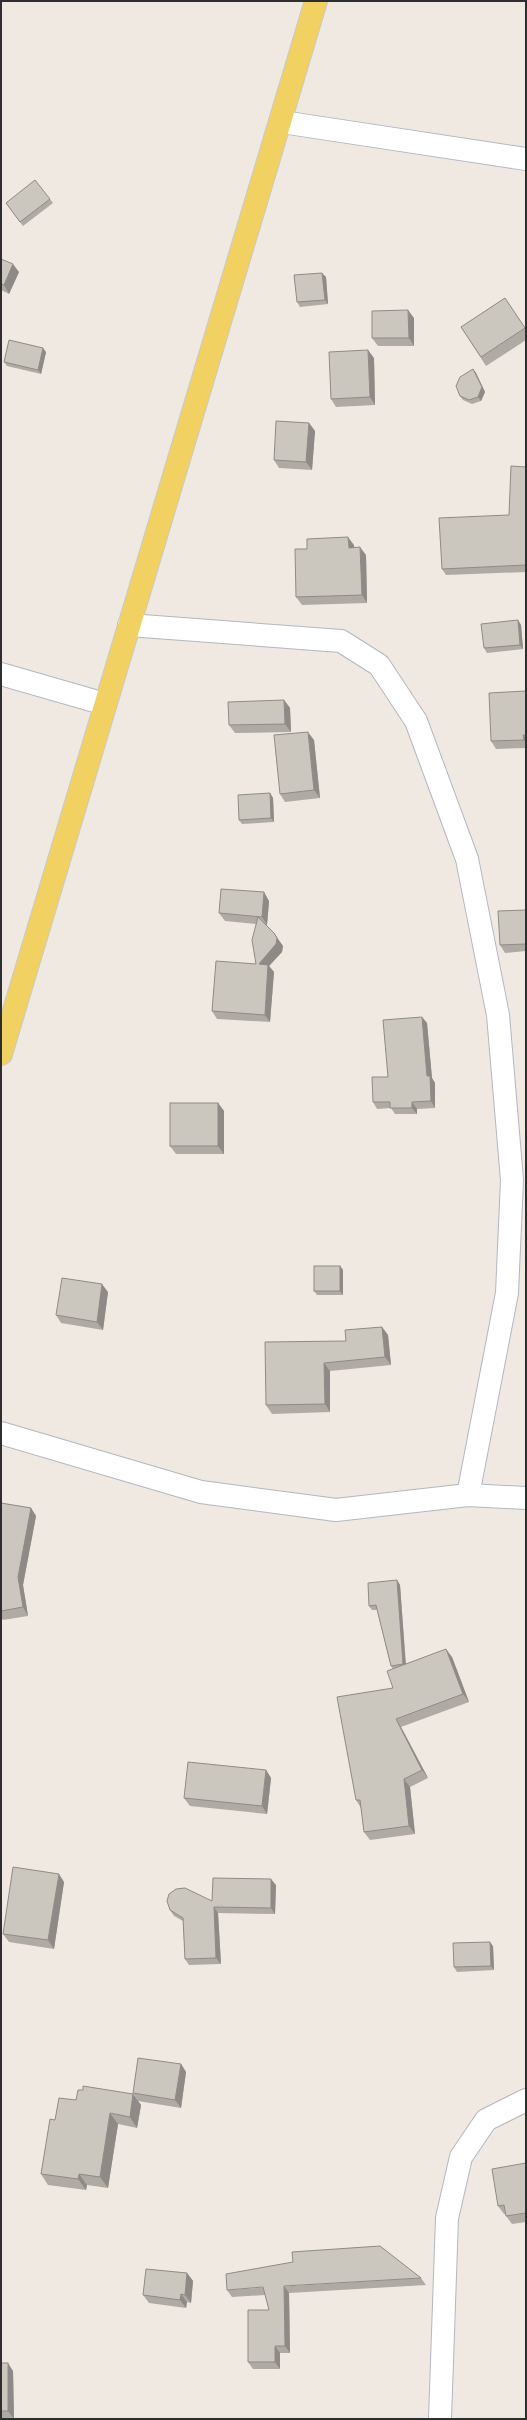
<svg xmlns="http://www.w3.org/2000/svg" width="527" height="2420" font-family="Karla,sans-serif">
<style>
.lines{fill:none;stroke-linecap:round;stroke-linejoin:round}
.minor-casing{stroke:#b4b7c1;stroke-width:24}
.major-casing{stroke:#c9c9c9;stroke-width:24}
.minor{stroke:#fff;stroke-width:22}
.major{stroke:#f2d163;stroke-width:22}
.wall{fill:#afaba4}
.shaded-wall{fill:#8e8b86}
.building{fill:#cbc7bf;stroke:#8e8b86}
</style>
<rect width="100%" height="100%" fill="#efe9e1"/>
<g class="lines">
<g class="minor-casing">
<g id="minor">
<polyline points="282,122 526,159"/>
<polyline points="129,625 341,641 379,665 416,721 467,859 498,1015 512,1180 507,1293 468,1495"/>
<polyline points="1,674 105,704"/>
<polyline points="1,1433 201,1492 336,1510 468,1495 526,1498"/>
<polyline points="440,2419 447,2218 461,2157 486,2120 526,2100"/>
</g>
</g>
<g class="major-casing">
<polyline id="major" points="1,1054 316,1"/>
</g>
<use href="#minor" class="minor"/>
<use href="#major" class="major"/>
</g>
<g class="wall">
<polygon points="50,199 53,203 23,226 6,203"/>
<polygon points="1,259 19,272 9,294 1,290"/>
<polygon points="326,277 328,304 300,307 297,302"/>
<polygon points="505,298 526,329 526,340 486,366 461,327"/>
<polygon points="414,318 414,346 378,346 372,338"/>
<polygon points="46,352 41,374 7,366 4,362"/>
<polygon points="374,358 375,405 336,407 331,399"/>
<polygon points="473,369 476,373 485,392 481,401 472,404 463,400 460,396"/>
<polygon points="309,423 315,431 312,470 279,468 274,460"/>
<polygon points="526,467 526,572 446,575 442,569 509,515"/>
<polygon points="354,545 354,548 366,555 367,603 302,605 296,597"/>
<polygon points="518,620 521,625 523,649 487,653 484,648"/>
<polygon points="526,691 526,748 496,749 491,741"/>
<polygon points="284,700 290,708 291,732 235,733 229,725"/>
<polygon points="314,740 320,798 285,802 280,794"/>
<polygon points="270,793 273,798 274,822 242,824 239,820"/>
<polygon points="269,901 267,925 266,925 283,946 282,952 269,966 274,972 270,1022 217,1019 212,1011 256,964 257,924 225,921 219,913"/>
<polygon points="526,910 526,951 505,953 500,945"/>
<polygon points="422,1017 427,1023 432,1078 435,1083 435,1108 417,1109 417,1114 395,1114 391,1108 377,1109 373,1102 388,1077"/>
<polygon points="218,1103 224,1111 224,1154 176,1154 170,1146"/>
<polygon points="340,1266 343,1270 343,1295 317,1295 314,1291"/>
<polygon points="108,1292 103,1330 61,1323 56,1315"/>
<polygon points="382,1327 388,1335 391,1365 330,1371 330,1412 272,1414 266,1405 346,1341"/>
<polygon points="1,1503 31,1508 36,1516 23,1585 28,1616 3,1620 1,1617"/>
<polygon points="397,1580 400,1585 406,1664 452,1657 469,1702 401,1727 428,1778 410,1787 415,1834 370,1840 364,1832 361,1808 356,1800 393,1688 393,1669 391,1666 377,1610 372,1610 369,1606"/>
<polygon points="266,1770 271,1778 267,1814 190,1806 184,1798"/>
<polygon points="64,1882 54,1949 9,1942 3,1934"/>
<polygon points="276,1885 275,1914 218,1913 221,1964 189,1965 185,1959 183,1921 174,1916 170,1910 212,1901"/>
<polygon points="493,1946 494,1970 457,1972 454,1967"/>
<polygon points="181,2064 186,2072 181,2108 138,2101 133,2093"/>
<polygon points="133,2094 141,2105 137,2128 118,2124 108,2188 87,2185 86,2190 48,2185 41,2174 55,2120 76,2100"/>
<polygon points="526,2163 526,2222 512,2224 506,2216 506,2214 504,2214 498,2206"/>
<polygon points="187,2273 193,2281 191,2303 187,2302 186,2308 149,2303 143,2295"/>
<polygon points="421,2278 426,2285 289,2293 290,2353 280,2353 280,2369 253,2369 248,2362 269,2310 265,2295 232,2297 227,2290"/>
<polygon points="1,2363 13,2371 14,2419 1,2419"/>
</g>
<g class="shaded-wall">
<polygon points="13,264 19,272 9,294 4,285"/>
<polygon points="322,273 326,277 328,304 325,300"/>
<polygon points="408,310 414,318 414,346 409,338"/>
<polygon points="43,348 46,352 41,374 38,370"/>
<polygon points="368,350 374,358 375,405 370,397"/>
<polygon points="473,369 476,373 485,392 481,401 478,397"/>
<polygon points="309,423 315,431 312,470 306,462"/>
<polygon points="348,537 354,545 355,556 349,548"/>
<polygon points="360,547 366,555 367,603 362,595"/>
<polygon points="518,620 521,625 523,649 520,645"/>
<polygon points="284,700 290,708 291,732 285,724"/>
<polygon points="308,732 314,740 320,798 314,790"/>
<polygon points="523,735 526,739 526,743 524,740"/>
<polygon points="270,793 273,798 274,822 271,818"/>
<polygon points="264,892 269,901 267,925 262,917"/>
<polygon points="274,933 283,946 282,952 269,966 274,972 270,1022 265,1015 259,964"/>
<polygon points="422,1017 427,1023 432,1078 435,1083 435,1108 431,1101 427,1076"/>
<polygon points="412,1102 417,1109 417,1114 412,1108"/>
<polygon points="218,1103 224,1111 224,1154 218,1146"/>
<polygon points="340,1266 343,1270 343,1295 340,1291"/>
<polygon points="102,1284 108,1292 103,1330 97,1322"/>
<polygon points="382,1327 388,1335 391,1365 385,1357"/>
<polygon points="324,1363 330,1371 330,1412 325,1404"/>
<polygon points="31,1508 36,1516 23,1585 28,1616 23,1607 18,1577"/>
<polygon points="397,1580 400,1585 406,1669 403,1664"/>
<polygon points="446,1649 452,1657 469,1702 463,1694"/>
<polygon points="396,1719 401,1727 428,1778 422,1770"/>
<polygon points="266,1770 271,1778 267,1814 262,1806"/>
<polygon points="404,1779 410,1787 415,1834 409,1826"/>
<polygon points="59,1874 64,1882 54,1949 48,1940"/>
<polygon points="271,1879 276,1885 275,1914 271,1908"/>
<polygon points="214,1907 218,1913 221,1964 216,1958"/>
<polygon points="490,1942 493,1946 494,1970 491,1966"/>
<polygon points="181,2064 186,2072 181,2108 175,2100"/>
<polygon points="133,2094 141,2105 137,2128 130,2117"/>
<polygon points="110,2113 118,2124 108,2188 100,2177"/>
<polygon points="79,2174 87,2185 86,2190 78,2179"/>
<polygon points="187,2273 193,2281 191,2303 185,2295"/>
<polygon points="284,2286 289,2293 290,2353 285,2346"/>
<polygon points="181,2294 187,2302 186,2308 180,2300"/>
<polygon points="275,2346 280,2353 280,2369 275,2362"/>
<polygon points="8,2363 13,2371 14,2419 8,2411"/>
</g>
<g class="building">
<polygon points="35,180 50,199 20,222 6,203"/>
<polygon points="1,259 13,264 4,285 1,284"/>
<polygon points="322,273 325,300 297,302 294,275"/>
<polygon points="505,298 525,328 481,357 461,327"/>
<polygon points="408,310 409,338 372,338 372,311"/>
<polygon points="9,340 43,348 38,370 4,362"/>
<polygon points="368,350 370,397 331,399 329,352"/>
<polygon points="473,369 482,387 478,397 469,400 460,396 456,386 460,377"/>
<polygon points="276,421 309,423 306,462 274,460"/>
<polygon points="511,466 526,467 526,565 442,569 439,518 509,515"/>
<polygon points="348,537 349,548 360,547 362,595 296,597 295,549 307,549 307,539"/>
<polygon points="518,620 520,645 484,648 481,624"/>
<polygon points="526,691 526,735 523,735 524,740 491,741 489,693"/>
<polygon points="284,700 285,724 229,725 228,702"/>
<polygon points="308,732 314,790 280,794 274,735"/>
<polygon points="270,793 271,818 239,820 238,795"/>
<polygon points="221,889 264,892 262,917 219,913"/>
<polygon points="526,910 526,944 500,945 498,911"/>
<polygon points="258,917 274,933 277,938 276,944 259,964 268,965 265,1015 212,1011 216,961 256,964 252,940"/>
<polygon points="422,1017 427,1076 430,1076 431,1101 412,1102 412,1108 390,1108 390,1102 373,1102 372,1077 388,1077 383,1020"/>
<rect x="170" y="1103" width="48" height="43"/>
<rect x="314" y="1266" width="26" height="25"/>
<polygon points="62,1278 102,1284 97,1322 56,1315"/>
<polygon points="382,1327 385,1357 324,1363 325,1404 266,1405 265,1342 346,1341 345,1330"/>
<polygon points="1,1503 31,1508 18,1577 23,1607 1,1611"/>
<polygon points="397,1580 403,1664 391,1666 376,1605 369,1606 368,1583"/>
<polygon points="446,1649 463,1694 396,1719 422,1770 404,1779 409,1826 364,1832 360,1800 356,1800 337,1697 393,1688 387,1671"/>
<polygon points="188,1762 266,1770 262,1806 184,1798"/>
<polygon points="13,1867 59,1874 48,1940 3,1934"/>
<polygon points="213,1878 271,1879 271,1908 214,1907 216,1958 185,1959 183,1918 170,1910 167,1901 169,1894 176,1889 185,1888 212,1901"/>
<polygon points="490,1942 491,1966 454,1967 453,1943"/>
<polygon points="138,2058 181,2064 175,2100 133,2093"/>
<polygon points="83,2086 133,2094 130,2117 110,2113 100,2177 79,2174 78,2179 41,2174 50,2119 55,2120 59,2098 76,2100 78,2090 83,2090"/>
<polygon points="526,2163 526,2213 506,2216 504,2205 498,2206 492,2169"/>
<polygon points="380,2246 421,2278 284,2286 285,2346 275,2346 275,2362 248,2362 248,2310 269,2310 263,2287 227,2290 226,2274 293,2262 292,2252"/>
<polygon points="146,2269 187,2273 185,2295 181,2294 180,2300 143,2295"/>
<rect x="1" y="2363" width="7" height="48"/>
</g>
<rect width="527" height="2420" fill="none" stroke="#2e2e2e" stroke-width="4"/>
</svg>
